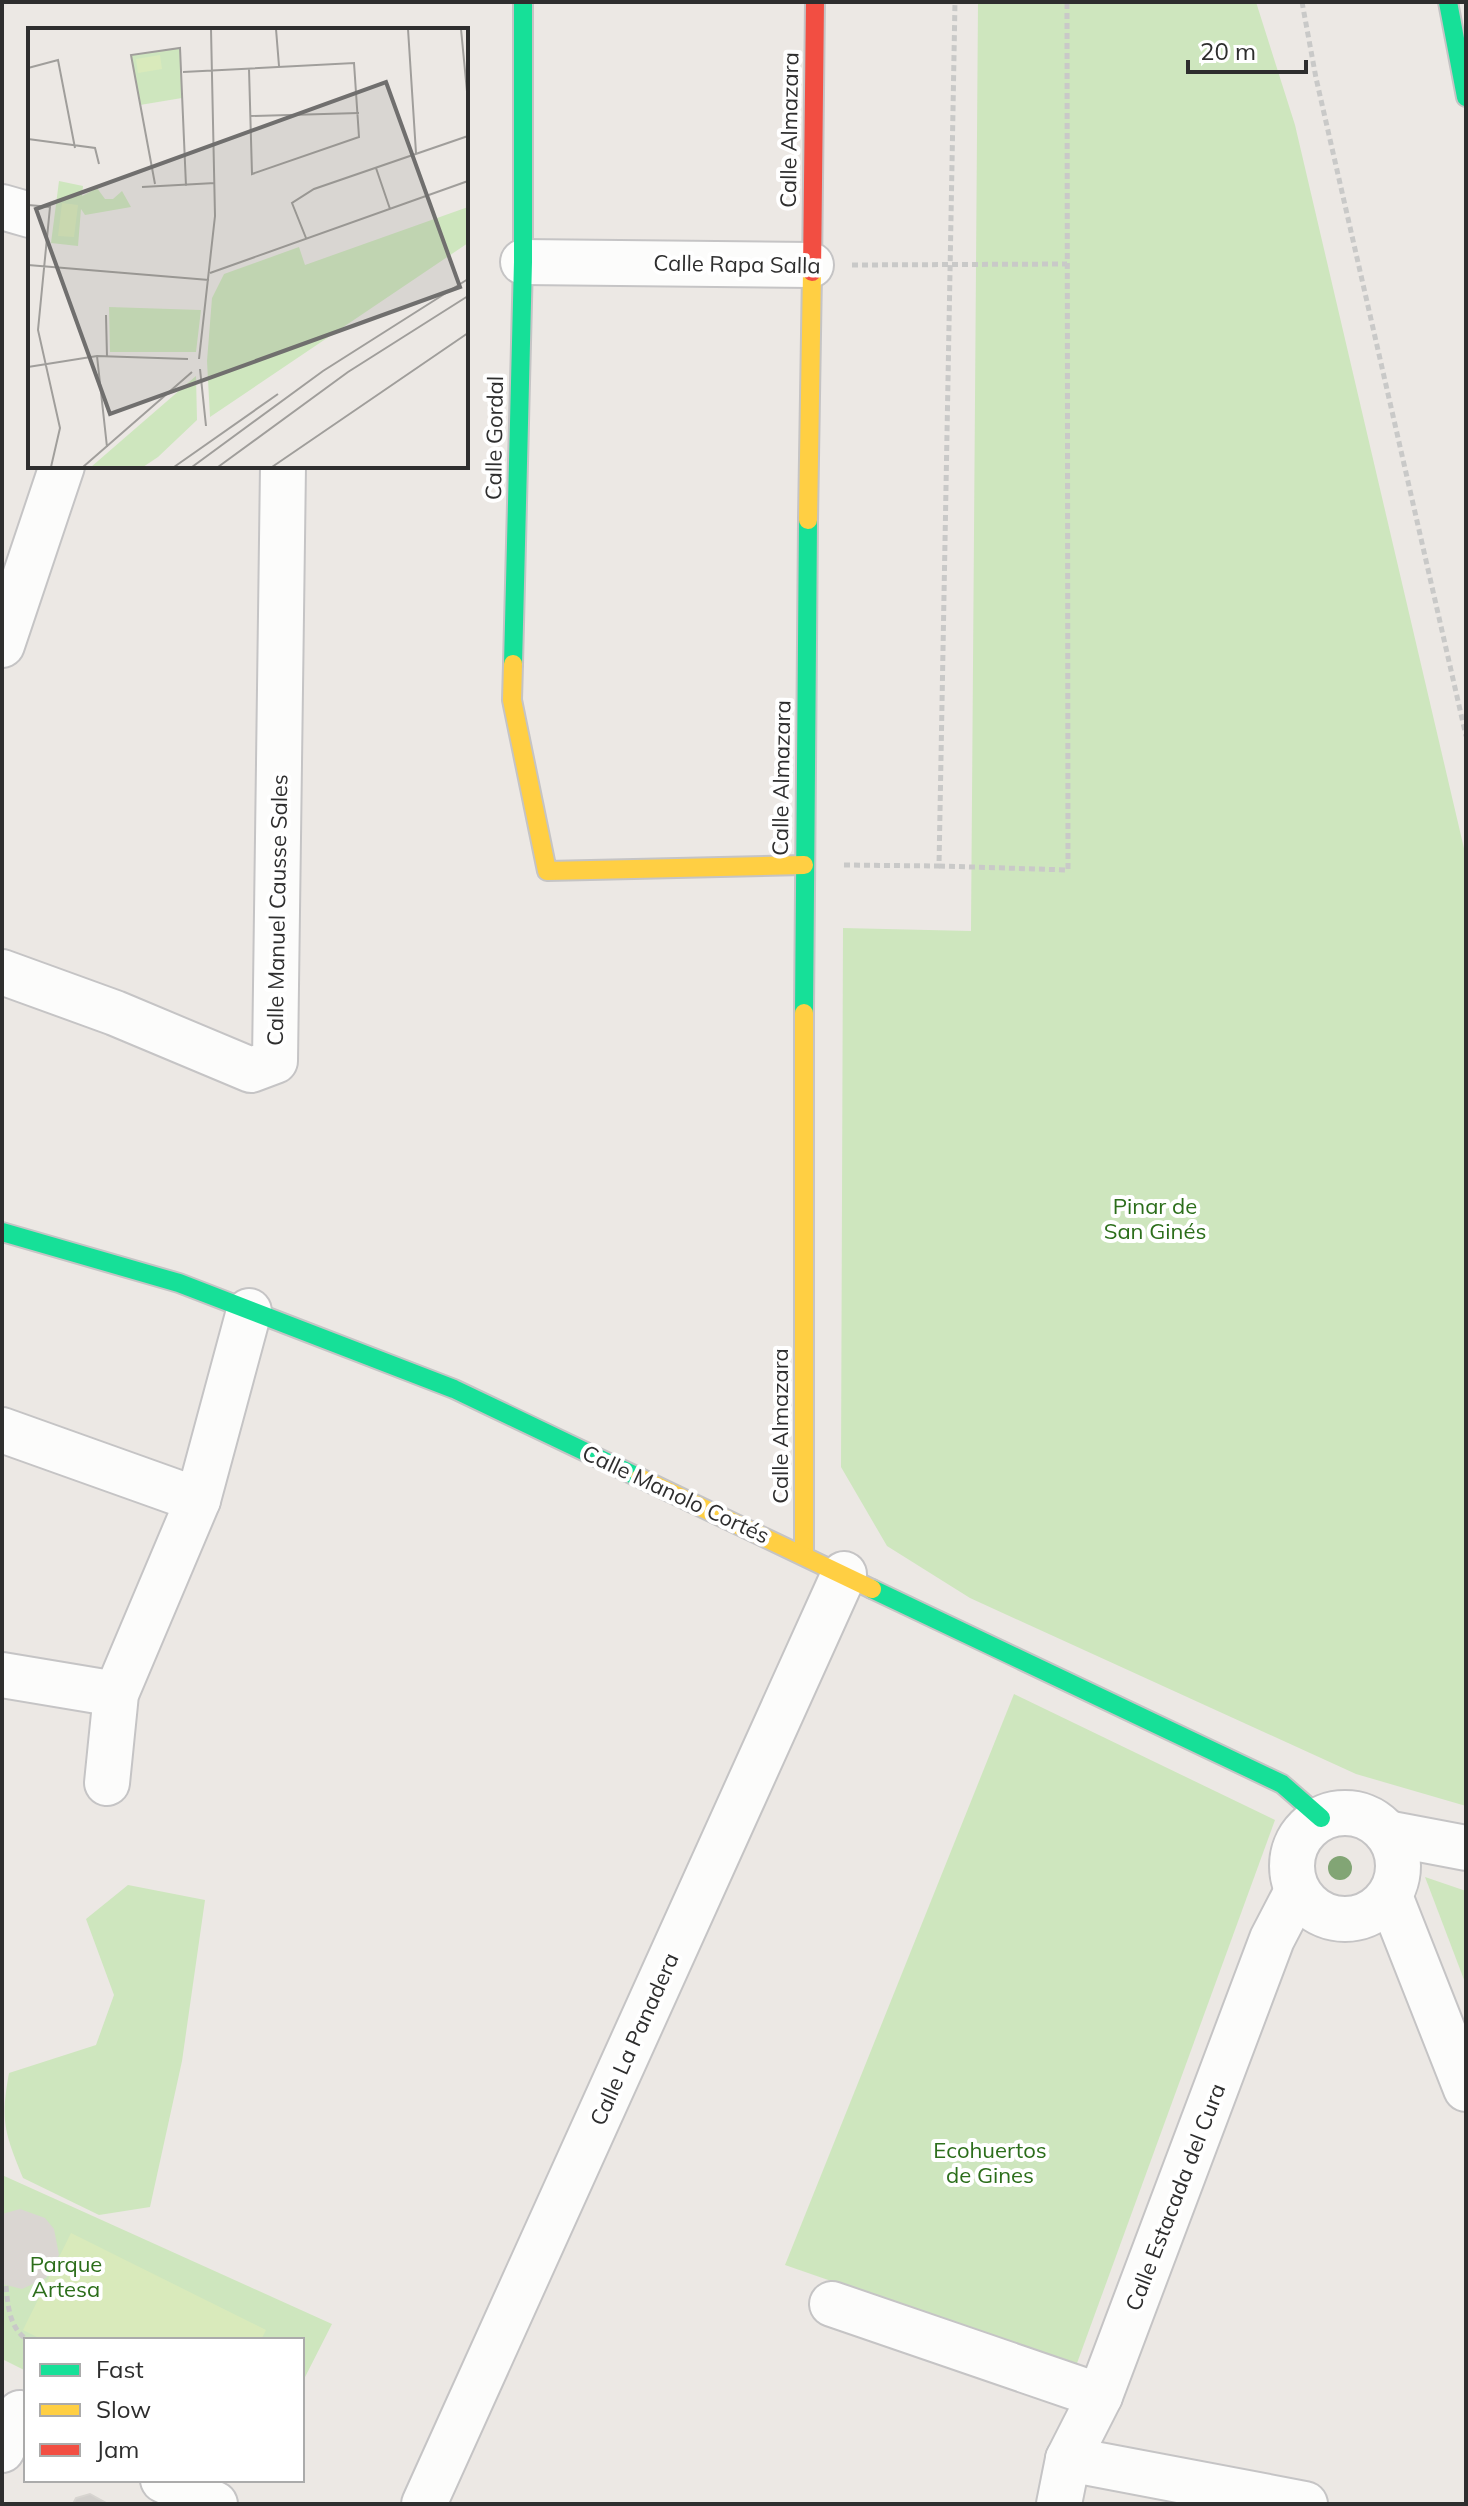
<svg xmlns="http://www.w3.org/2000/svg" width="1468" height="2506" font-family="Mulish,sans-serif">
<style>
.green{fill:#cee6be}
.pitch{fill:#d9eabb}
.plaza{fill:#dad6d2}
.building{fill:#d1cecb;stroke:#d7d4d0;stroke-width:2}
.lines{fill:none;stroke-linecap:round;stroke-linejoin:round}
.street-casing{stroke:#c5c4c5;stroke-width:48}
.fast-casing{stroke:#c5c4c5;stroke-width:22}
.slow-casing{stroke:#c5c4c5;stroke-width:22}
.jam-casing{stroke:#c5c4c5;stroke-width:22}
.path{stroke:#c9c9c8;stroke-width:5;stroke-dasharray:6 4;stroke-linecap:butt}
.street{stroke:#fcfcfb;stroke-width:44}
.fast{stroke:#16e098;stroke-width:18}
.slow{stroke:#ffcf43;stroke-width:18}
.jam{stroke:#f24e42;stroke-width:18}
.tree{fill:#82a575}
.labels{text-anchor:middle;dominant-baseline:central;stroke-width:8;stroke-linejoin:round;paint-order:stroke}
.street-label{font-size:22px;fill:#2e2e2e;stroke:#fff}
.park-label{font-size:22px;fill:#2c6e1b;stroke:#fff}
.inset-road{fill:none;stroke:#a09e9b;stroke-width:2}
.view{fill:#706f6e;fill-opacity:0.15;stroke:#706f6e;stroke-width:4}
.inset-edge{fill:none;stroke:#2e2e2e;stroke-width:4}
</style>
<rect width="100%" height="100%" fill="#ece8e4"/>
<g class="green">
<polygon points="978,2 1256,2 1295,125 1466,857 1466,1806 1356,1774 970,1598 887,1546 841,1467 843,928 971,931"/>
<polygon points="1014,1694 1275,1820 1076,2366 785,2265"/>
<polygon points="1425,1877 1466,1891 1466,1985"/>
<path d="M128,1885L205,1900L182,2061L150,2207L99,2215L23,2178C5,2133 0,2122 9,2073L96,2045L114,1995L86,1919Z"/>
<polygon points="2,2175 332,2324 302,2383 302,2340 26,2340 26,2371 2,2359"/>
</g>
<polygon class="pitch" points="71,2233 266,2330 261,2340 43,2340 23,2330"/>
<polygon class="plaza" points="20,2209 45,2218 54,2229 59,2255 46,2278 22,2289 2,2284 2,2214"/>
<polygon class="building" points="90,2494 108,2504 73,2504 76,2498"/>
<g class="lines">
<g class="street-casing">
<g id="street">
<polyline points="2,207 30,215"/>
<polyline points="523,262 811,265"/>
<polyline points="2,645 62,466"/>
<polyline points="2,972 115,1013 251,1070 275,1061 283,466"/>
<polyline points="2,1430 198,1500"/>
<polyline points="2,1675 116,1694"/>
<polyline points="107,1783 116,1694 198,1500 249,1311"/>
<circle cx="1345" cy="1866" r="53"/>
<polyline points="1387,1833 1466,1848"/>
<polyline points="1390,1896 1466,2089"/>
<polyline points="832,2304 1100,2396"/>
<polyline points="2,2450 20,2413 26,2416"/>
<polyline points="1068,2459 1305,2504"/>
<polyline points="163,2480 215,2504"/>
<polyline points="424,2504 844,1574"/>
<polyline points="1059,2504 1068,2459 1100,2396 1272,1939 1297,1891"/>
</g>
</g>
<g class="fast-casing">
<g id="fast">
<polyline points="1448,2 1466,97"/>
<polyline points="513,664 523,262 523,2"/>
<polyline points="804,1013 808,520"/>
<polyline points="2,1232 179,1283 454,1389 640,1478"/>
<polyline points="872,1589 1282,1784 1321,1818"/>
</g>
</g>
<g class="slow-casing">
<g id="slow">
<polyline points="808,520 812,272"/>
<polyline points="513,664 512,700 547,871 804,865"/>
<polyline points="804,1013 804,1554"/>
<polyline points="640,1478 872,1589"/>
</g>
</g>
<g class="jam-casing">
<polyline id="jam" points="812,272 815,2"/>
</g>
<g class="path">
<polyline points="1302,2 1316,78 1466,736"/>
<polyline points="852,265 1067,264"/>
<polyline points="844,865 939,866 955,2"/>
<polyline points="939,866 1068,870 1067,2"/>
<path d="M6,2286C8,2306 9,2327 27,2340"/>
</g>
<use href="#street" class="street"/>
<use href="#fast" class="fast"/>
<use href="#slow" class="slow"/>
<use href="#jam" class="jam"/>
</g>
<circle class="tree" cx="1340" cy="1868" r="12"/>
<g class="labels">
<g class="street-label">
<text transform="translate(789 130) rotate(-89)">Calle Almazara</text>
<text transform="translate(737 264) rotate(1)">Calle Rapa Salla</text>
<text transform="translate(494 438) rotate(-89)">Calle Gordal</text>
<text transform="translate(781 778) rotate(-89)">Calle Almazara</text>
<text transform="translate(277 910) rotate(-89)">Calle Manuel Causse Sales</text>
<text transform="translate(780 1426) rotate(-90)">Calle Almazara</text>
<text transform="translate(676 1494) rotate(25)">Calle Manolo Cortés</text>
<text transform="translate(634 2039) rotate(-66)">Calle La Panadera</text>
<text transform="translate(1175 2197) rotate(-69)">Calle Estacada del Cura</text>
</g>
<g class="park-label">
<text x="1155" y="1206">Pinar de<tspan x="1155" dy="25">San Ginés</tspan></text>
<text x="990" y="2150">Ecohuertos<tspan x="990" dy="25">de Gines</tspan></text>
<text x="66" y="2264">Parque<tspan x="66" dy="25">Artesa</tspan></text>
</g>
</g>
<g transform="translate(28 28)">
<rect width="440" height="440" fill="#ece8e4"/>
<path d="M152,20L154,70L112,77L103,27ZM31,153L55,158L54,168L69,160L77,171H85L94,163L103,179L57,187L53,181L50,218L23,215ZM440,179V215L182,389L179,333L184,270L196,246L271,219L277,237ZM81,279L173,282L168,324H82ZM168,348L169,392L130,429L115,439H63Z" fill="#cee6be"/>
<path d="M132,27L134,41L110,45L108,31ZM34,175L50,177L46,209L30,208Z" fill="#d9eabb"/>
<path class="inset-road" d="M248,1L251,38M380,1L388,125M433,1L440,74M0,40L30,32L47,120M155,44L326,35L331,109L224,146L221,41M222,88L331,85M0,111L67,120L71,136M348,140L362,181M127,156L103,27L152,20L158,158M114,159L187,155M0,177L22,179L10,302L32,400L23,439M278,210L264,175L286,161L440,108M0,237L181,252M182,245L440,153M78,287L79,329M69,328L79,419M171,331L187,188L183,1M0,339L69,328L160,331M172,341L178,398M55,439L164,344M146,439L250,366M164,439L295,343L440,251M190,439L320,344L440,268M244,439L440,305"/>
<path class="view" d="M358,54L432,259L82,386L8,181Z"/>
<rect width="440" height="440" class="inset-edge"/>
</g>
<rect width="1468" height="2506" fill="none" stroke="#2e2e2e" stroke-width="8"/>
<rect x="24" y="2338" width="280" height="144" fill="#ffffff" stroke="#ababab" stroke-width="2"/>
<rect x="40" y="2364" width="40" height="12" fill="#16e098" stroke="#ababab" stroke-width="2"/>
<text x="96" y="2378" font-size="24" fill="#2e2e2e">Fast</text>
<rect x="40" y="2404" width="40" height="12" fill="#ffcf43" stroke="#ababab" stroke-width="2"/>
<text x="96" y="2418" font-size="24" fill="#2e2e2e">Slow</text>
<rect x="40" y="2444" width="40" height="12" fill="#f24e42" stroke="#ababab" stroke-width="2"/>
<text x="96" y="2458" font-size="24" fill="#2e2e2e">Jam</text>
<path d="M1188 60v12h118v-12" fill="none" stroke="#2e2e2e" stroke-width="4"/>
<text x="1200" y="60" font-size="24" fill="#2e2e2e" stroke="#ffffff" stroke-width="6" paint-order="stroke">20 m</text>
</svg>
